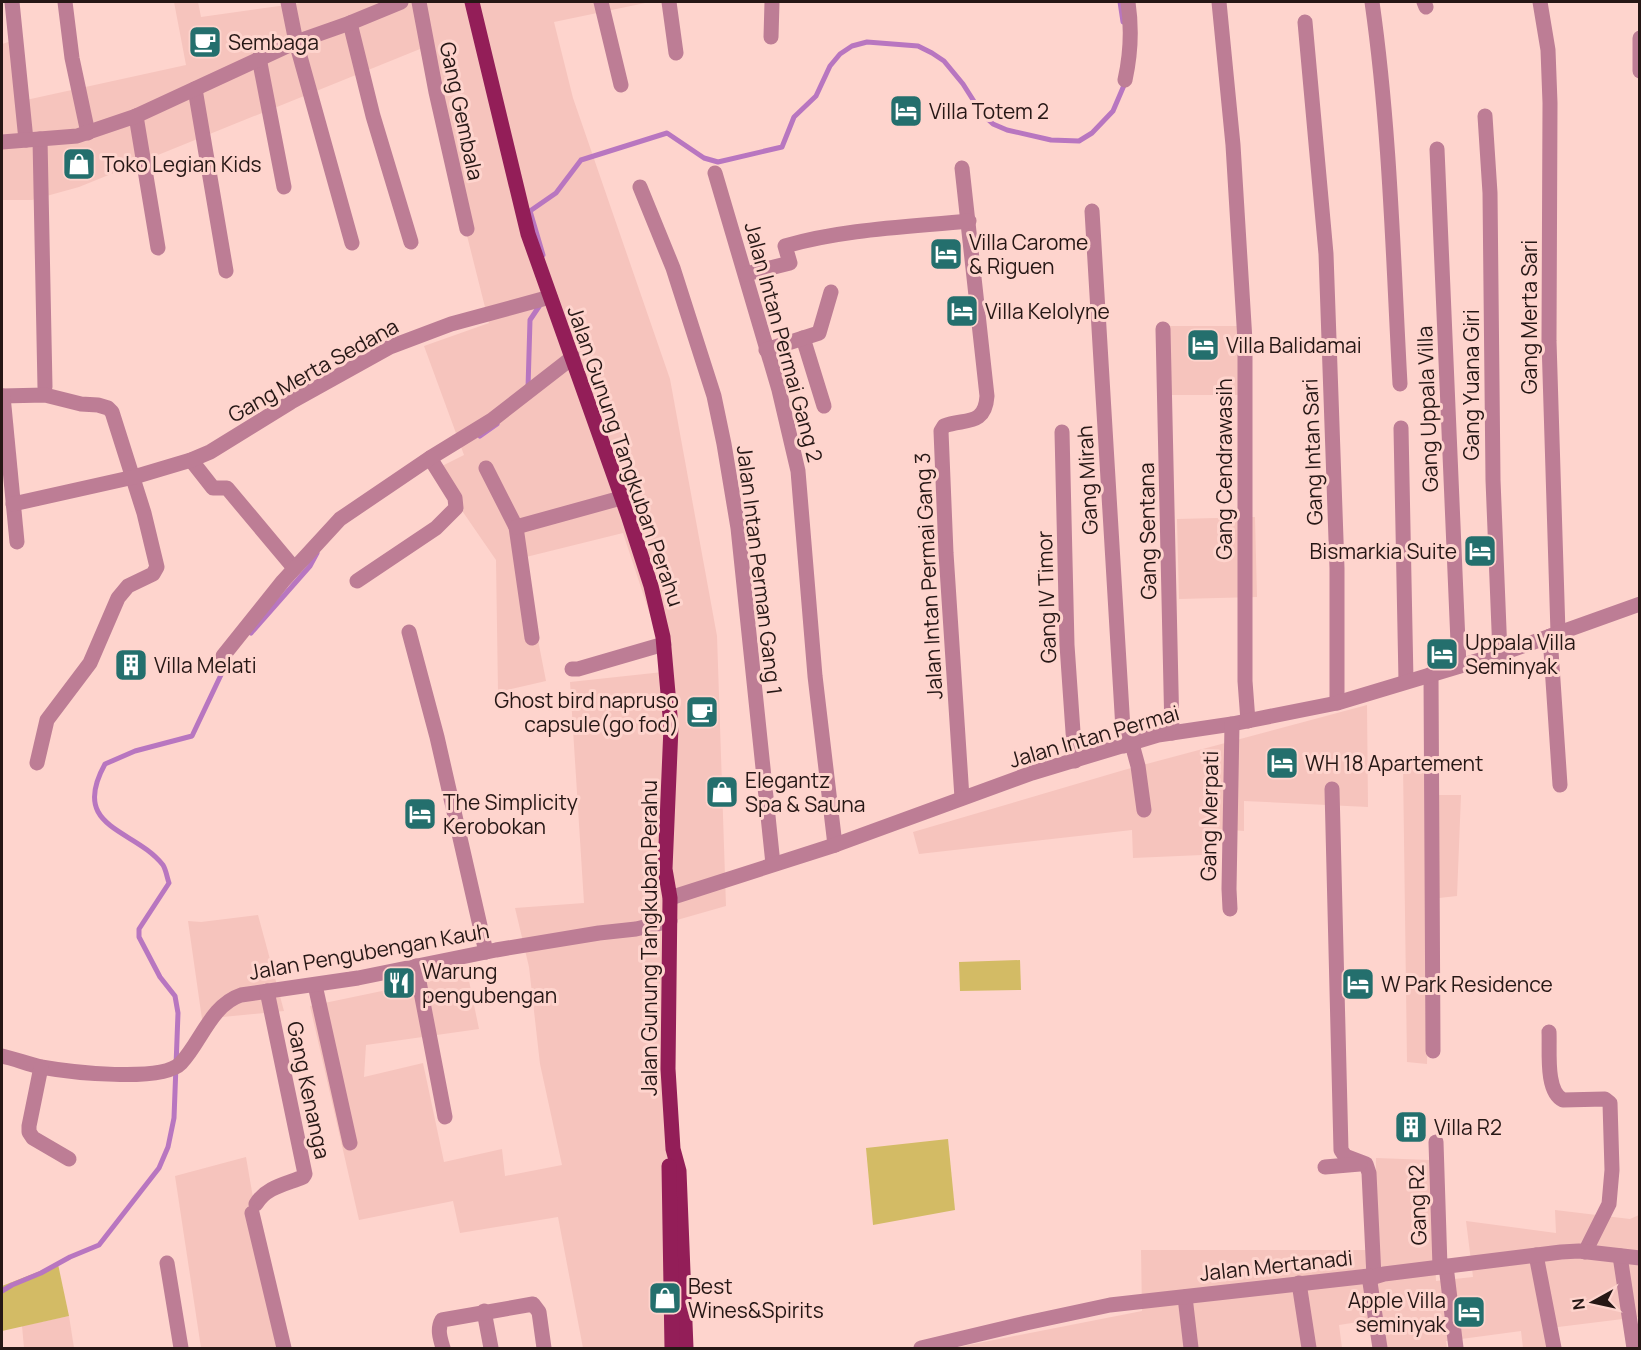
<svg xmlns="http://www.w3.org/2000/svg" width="1641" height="1350" font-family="Manrope,sans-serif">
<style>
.built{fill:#f6c4bd}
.green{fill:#d3bb65}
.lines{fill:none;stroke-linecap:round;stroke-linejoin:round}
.stream{stroke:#b876c0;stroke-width:5}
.minor{stroke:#bd7d95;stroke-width:15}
.major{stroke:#931e58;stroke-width:15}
.labels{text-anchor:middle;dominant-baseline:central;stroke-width:6;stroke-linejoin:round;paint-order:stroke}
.poi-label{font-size:21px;fill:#261715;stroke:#fed4cd;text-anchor:start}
.street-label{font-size:21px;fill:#261715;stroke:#fed4cd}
</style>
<rect width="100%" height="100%" fill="#fed4cd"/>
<g class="built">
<polygon points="174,2 198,2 201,17 308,2 650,2 554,22 573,98 670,379 717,636 726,906 670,922 679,1348 583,1348 558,1217 460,1233 453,1201 359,1220 310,1006 430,981 468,976 479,1029 366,1045 364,1077 423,1063 444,1162 502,1149 505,1176 562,1165 540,1064 529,967 515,908 584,903 570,682 663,672 661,648 623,533 522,558 546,681 498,692 496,560 434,470 464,455 424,346 489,323 420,49 79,187 32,200 2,200 2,44 18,39 26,100 186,65"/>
<rect x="1167" y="326" width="78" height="69"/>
<polygon points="1255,517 1257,597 1179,599 1177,519"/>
<polygon points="1367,705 1368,807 1244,801 1244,831 1204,828 1202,855 1133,858 1132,830 919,854 913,832 1124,770"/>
<polygon points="1427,763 1428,795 1461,795 1457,896 1430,899 1427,1064 1407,1062 1403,765"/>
<polygon points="258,915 284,1011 202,1019 188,921 201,922"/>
<polygon points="246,1157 279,1348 201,1348 175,1176"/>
<polygon points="1376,1158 1431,1160 1436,1281 1473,1277 1466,1221 1556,1233 1555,1210 1630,1219 1639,1215 1639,1317 1550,1328 1555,1348 1523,1348 1521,1331 1446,1341 1447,1348 1383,1348 1378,1319 1339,1325 1342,1348 953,1348 1142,1311 1141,1250 1375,1250"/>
<polygon points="69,1316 74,1348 24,1348 22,1326"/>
</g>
<g class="green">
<polygon points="1020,960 1021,990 960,991 959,962"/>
<polygon points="948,1139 955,1210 873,1225 866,1148"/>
<polygon points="58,1264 69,1316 2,1331 2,1286"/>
</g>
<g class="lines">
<g class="stream">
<polyline points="1120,2 1123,22"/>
<polyline points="543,255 530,211 556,193 581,160 667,133 704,158 718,162 782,147 794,117 816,96 830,66 840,54 852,46 867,42 918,46 932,53 944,61 963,84 982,114 993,124 1007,130 1051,140 1079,141 1092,133 1113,111 1125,83"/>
<polyline points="528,388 530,320 542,302"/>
<polyline points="480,436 497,424"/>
<polyline points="251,633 310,566 317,553"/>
<path d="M2,1291L12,1285L41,1273L70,1257L99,1245L159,1168L168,1147L174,1118L178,1013L175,996L160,977L139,937V929L169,883C167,877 166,870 163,865C134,828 69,829 105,764L135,751L192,736L229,658"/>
</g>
<g class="minor">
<polyline points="12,2 26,140"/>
<polyline points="65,2 72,58 88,133"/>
<polyline points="288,2 296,42 352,243"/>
<polyline points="419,2 436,92 467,229"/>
<polyline points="601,2 621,85"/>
<polyline points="669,2 676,53"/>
<polyline points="1219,2 1233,145 1245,341 1245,681 1248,721"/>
<path d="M1372,2C1390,128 1393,256 1400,384"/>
<polyline points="1424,2 1426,7"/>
<polyline points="1540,2 1548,50 1550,103 1549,341 1558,633"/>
<polyline points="1305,22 1326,254 1337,568 1337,703"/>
<polyline points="350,23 373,116 411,242"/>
<polyline points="771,37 772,2"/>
<polyline points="1640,38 1640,71"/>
<polyline points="259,58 284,187"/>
<path d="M1125,80C1131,53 1132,29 1128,2"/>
<polyline points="195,89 226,271"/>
<polyline points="136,116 158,248"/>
<polyline points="1485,116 1490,193 1493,480 1500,654"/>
<polyline points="40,139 45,387"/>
<polyline points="2,142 77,136 136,116 296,42 350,23 401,2"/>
<polyline points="1437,149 1459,666"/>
<path d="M962,168L987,396C985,427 964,418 944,426L941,431L946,553L962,798"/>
<polyline points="715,173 779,390 798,471 815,676 835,845"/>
<polyline points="640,187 673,268 714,396 724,444 738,528 773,864"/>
<polyline points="1092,211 1124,746"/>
<path d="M746,274L790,263L785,246C844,229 908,227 969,221"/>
<polyline points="1163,329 1172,733"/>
<polyline points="803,338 824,406"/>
<polyline points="766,350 819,333 831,292"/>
<polyline points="2,396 45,395 81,404 98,405 108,408 112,412 144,513 157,567 153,574 128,586 118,598 90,663 47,720 37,763"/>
<polyline points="3,396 17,542"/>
<polyline points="1401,428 1406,681"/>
<polyline points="1062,432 1067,645 1075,761"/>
<polyline points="191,460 213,488 227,488 294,568"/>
<polyline points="486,468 516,527 532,638"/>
<polyline points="13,504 134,477 191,460 210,452 291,402 390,347 451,324 550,297"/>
<polyline points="516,527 621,498"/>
<polyline points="357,581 436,528 456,508 455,498 430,458"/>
<polyline points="409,632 437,737 486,952"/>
<polyline points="1550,636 1560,785"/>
<polyline points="223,656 283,581 340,519 430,458 492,420 573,357"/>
<polyline points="572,669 578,669 664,644"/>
<polyline points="1431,674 1433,1051"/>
<polyline points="1132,744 1138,766 1144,810"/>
<polyline points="1332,789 1341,1150 1345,1156 1366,1164 1369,1173 1374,1277"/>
<polyline points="670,898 835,845 1032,773 1158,735 1232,724 1337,703 1500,654 1640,604"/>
<polyline points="1230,909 1229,889 1232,724"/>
<polyline points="416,966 445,1117"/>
<polyline points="315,985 350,1143"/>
<path d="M1549,1032C1550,1050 1545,1091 1563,1100L1605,1099L1610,1103L1612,1170L1609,1204L1585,1252"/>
<path d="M2,1056C15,1059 28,1064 41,1067C69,1072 162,1083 181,1063C201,1042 211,1005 241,995L358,978L496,950L599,933L636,929L670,921"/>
<polyline points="41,1067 29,1126 29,1132 33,1138 69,1159"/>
<polyline points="1436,1142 1440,1267"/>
<polyline points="1325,1167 1360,1164"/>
<path d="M256,1204C266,1187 286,1184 303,1177L305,1174L267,991"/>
<polyline points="252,1213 284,1348"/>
<polyline points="1536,1255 1554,1348"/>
<polyline points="1620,1256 1634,1348"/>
<polyline points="167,1263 181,1348"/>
<polyline points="1446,1266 1456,1348"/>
<polyline points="1369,1276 1380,1348"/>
<polyline points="1299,1283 1309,1348"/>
<polyline points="1185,1297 1191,1348"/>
<polyline points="484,1311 491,1348"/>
<path d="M443,1348C440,1338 437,1329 442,1320L533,1304L539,1312L544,1348"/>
<polyline points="921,1348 1026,1323 1110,1305 1369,1276 1374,1277 1384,1274 1561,1252 1579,1251 1640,1258"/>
</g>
<g class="major">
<polyline points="472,2 528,234 628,515 651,586 663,637 671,727 665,869 670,898 668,1069 673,1149 679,1171 686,1348"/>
<polyline points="669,1166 672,1348"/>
</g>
</g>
<defs>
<g id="cafe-square" transform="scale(1.725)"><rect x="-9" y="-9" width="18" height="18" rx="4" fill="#246f6d" stroke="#fed4cd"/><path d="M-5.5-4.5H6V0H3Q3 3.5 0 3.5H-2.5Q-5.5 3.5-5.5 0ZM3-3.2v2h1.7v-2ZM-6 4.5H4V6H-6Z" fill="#fff"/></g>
<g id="hotel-square" transform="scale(1.725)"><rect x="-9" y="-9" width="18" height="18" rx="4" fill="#246f6d" stroke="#fed4cd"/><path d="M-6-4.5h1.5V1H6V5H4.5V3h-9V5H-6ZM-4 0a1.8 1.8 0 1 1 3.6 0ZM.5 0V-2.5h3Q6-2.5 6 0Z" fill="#fff"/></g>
<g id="shop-square" transform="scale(1.725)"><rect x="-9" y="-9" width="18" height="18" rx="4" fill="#246f6d" stroke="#fed4cd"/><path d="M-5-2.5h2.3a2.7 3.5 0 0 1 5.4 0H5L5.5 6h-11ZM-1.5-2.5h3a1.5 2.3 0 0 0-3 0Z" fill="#fff"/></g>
<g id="building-square" transform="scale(1.725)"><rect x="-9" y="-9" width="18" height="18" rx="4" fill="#246f6d" stroke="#fed4cd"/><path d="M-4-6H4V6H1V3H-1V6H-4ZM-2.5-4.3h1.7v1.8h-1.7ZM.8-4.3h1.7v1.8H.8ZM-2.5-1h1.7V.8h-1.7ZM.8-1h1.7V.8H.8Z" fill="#fff"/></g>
<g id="restaurant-square" transform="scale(1.725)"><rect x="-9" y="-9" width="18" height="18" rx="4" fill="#246f6d" stroke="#fed4cd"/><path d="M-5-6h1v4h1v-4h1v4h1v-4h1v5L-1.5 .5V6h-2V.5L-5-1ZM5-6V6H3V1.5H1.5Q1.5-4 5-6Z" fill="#fff"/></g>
</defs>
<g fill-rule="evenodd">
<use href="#cafe-square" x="205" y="42"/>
<use href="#hotel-square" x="906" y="111"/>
<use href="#shop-square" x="79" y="164"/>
<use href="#hotel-square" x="946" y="254"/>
<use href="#hotel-square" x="962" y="311"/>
<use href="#hotel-square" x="1203" y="345"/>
<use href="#hotel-square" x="1480" y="551"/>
<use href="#hotel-square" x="1442" y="654"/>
<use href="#building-square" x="131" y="665"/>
<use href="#cafe-square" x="702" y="712"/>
<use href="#hotel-square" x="1282" y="763"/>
<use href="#shop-square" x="722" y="792"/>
<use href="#hotel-square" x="420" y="814"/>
<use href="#restaurant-square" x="399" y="983"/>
<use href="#hotel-square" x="1358" y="984"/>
<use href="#building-square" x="1411" y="1127"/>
<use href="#shop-square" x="665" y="1298"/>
<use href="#hotel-square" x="1469" y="1312"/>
</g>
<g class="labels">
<g class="poi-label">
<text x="228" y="42">Sembaga</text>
<text x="929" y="111">Villa Totem 2</text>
<text x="102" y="164">Toko Legian Kids</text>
<text x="969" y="242">Villa Carome<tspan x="969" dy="24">&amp; Riguen</tspan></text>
<text x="985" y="311">Villa Kelolyne</text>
<text x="1226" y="345">Villa Balidamai</text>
<text x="1457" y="551" text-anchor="end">Bismarkia Suite</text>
<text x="1465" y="642">Uppala Villa<tspan x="1465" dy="24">Seminyak</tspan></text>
<text x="154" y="665">Villa Melati</text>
<text x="679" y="700" text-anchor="end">Ghost bird napruso<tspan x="679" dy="24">capsule(go fod)</tspan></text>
<text x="1305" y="763">WH 18 Apartement</text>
<text x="745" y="780">Elegantz<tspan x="745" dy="24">Spa &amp; Sauna</tspan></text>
<text x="443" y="802">The Simplicity<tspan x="443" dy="24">Kerobokan</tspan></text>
<text x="422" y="971">Warung<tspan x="422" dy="24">pengubengan</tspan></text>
<text x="1381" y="984">W Park Residence</text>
<text x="1434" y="1127">Villa R2</text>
<text x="688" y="1286">Best<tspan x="688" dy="24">Wines&amp;Spirits</tspan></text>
<text x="1446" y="1300" text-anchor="end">Apple Villa<tspan x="1446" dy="24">seminyak</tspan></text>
</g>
<g class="street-label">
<text transform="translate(462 111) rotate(78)">Gang Gembala</text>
<text transform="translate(1529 317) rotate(-90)">Gang Merta Sari</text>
<text transform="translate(784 342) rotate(75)">Jalan Intan Permai Gang 2</text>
<text transform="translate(313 370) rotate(-29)">Gang Merta Sedana</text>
<text transform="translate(1471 385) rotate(-90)">Gang Yuana Giri</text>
<text transform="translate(1427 409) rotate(-92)">Gang Uppala Villa</text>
<text transform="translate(1312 452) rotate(-92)">Gang Intan Sari</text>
<text transform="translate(626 456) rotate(71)">Jalan Gunung Tangkuban Perahu</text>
<text transform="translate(1224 469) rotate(-90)">Gang Cendrawasih</text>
<text transform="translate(1087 480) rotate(-93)">Gang Mirah</text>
<text transform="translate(1147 531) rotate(-91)">Gang Sentana</text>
<text transform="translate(760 570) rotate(83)">Jalan Intan Perman Gang 1</text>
<text transform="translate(928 576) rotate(-93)">Jalan Intan Permai Gang 3</text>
<text transform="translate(1046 597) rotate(-92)">Gang IV Timor</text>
<text transform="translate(1094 736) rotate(-16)">Jalan Intan Permai</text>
<text transform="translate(1209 816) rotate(-89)">Gang Merpati</text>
<text transform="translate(649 938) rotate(-90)">Jalan Gunung Tangkuban Perahu</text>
<text transform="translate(369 951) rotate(-10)">Jalan Pengubengan Kauh</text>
<text transform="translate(309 1090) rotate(78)">Gang Kenanga</text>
<text transform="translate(1417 1205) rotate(-92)">Gang R2</text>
<text transform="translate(1276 1265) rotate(-6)">Jalan Mertanadi</text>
</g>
</g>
<rect width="1641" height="1350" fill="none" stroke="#261715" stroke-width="6"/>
<g transform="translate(1593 1302) rotate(262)" stroke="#fed4cd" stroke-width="4.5" paint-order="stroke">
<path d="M0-4.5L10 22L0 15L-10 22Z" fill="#261715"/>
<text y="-9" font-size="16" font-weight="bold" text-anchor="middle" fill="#261715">N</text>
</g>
</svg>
